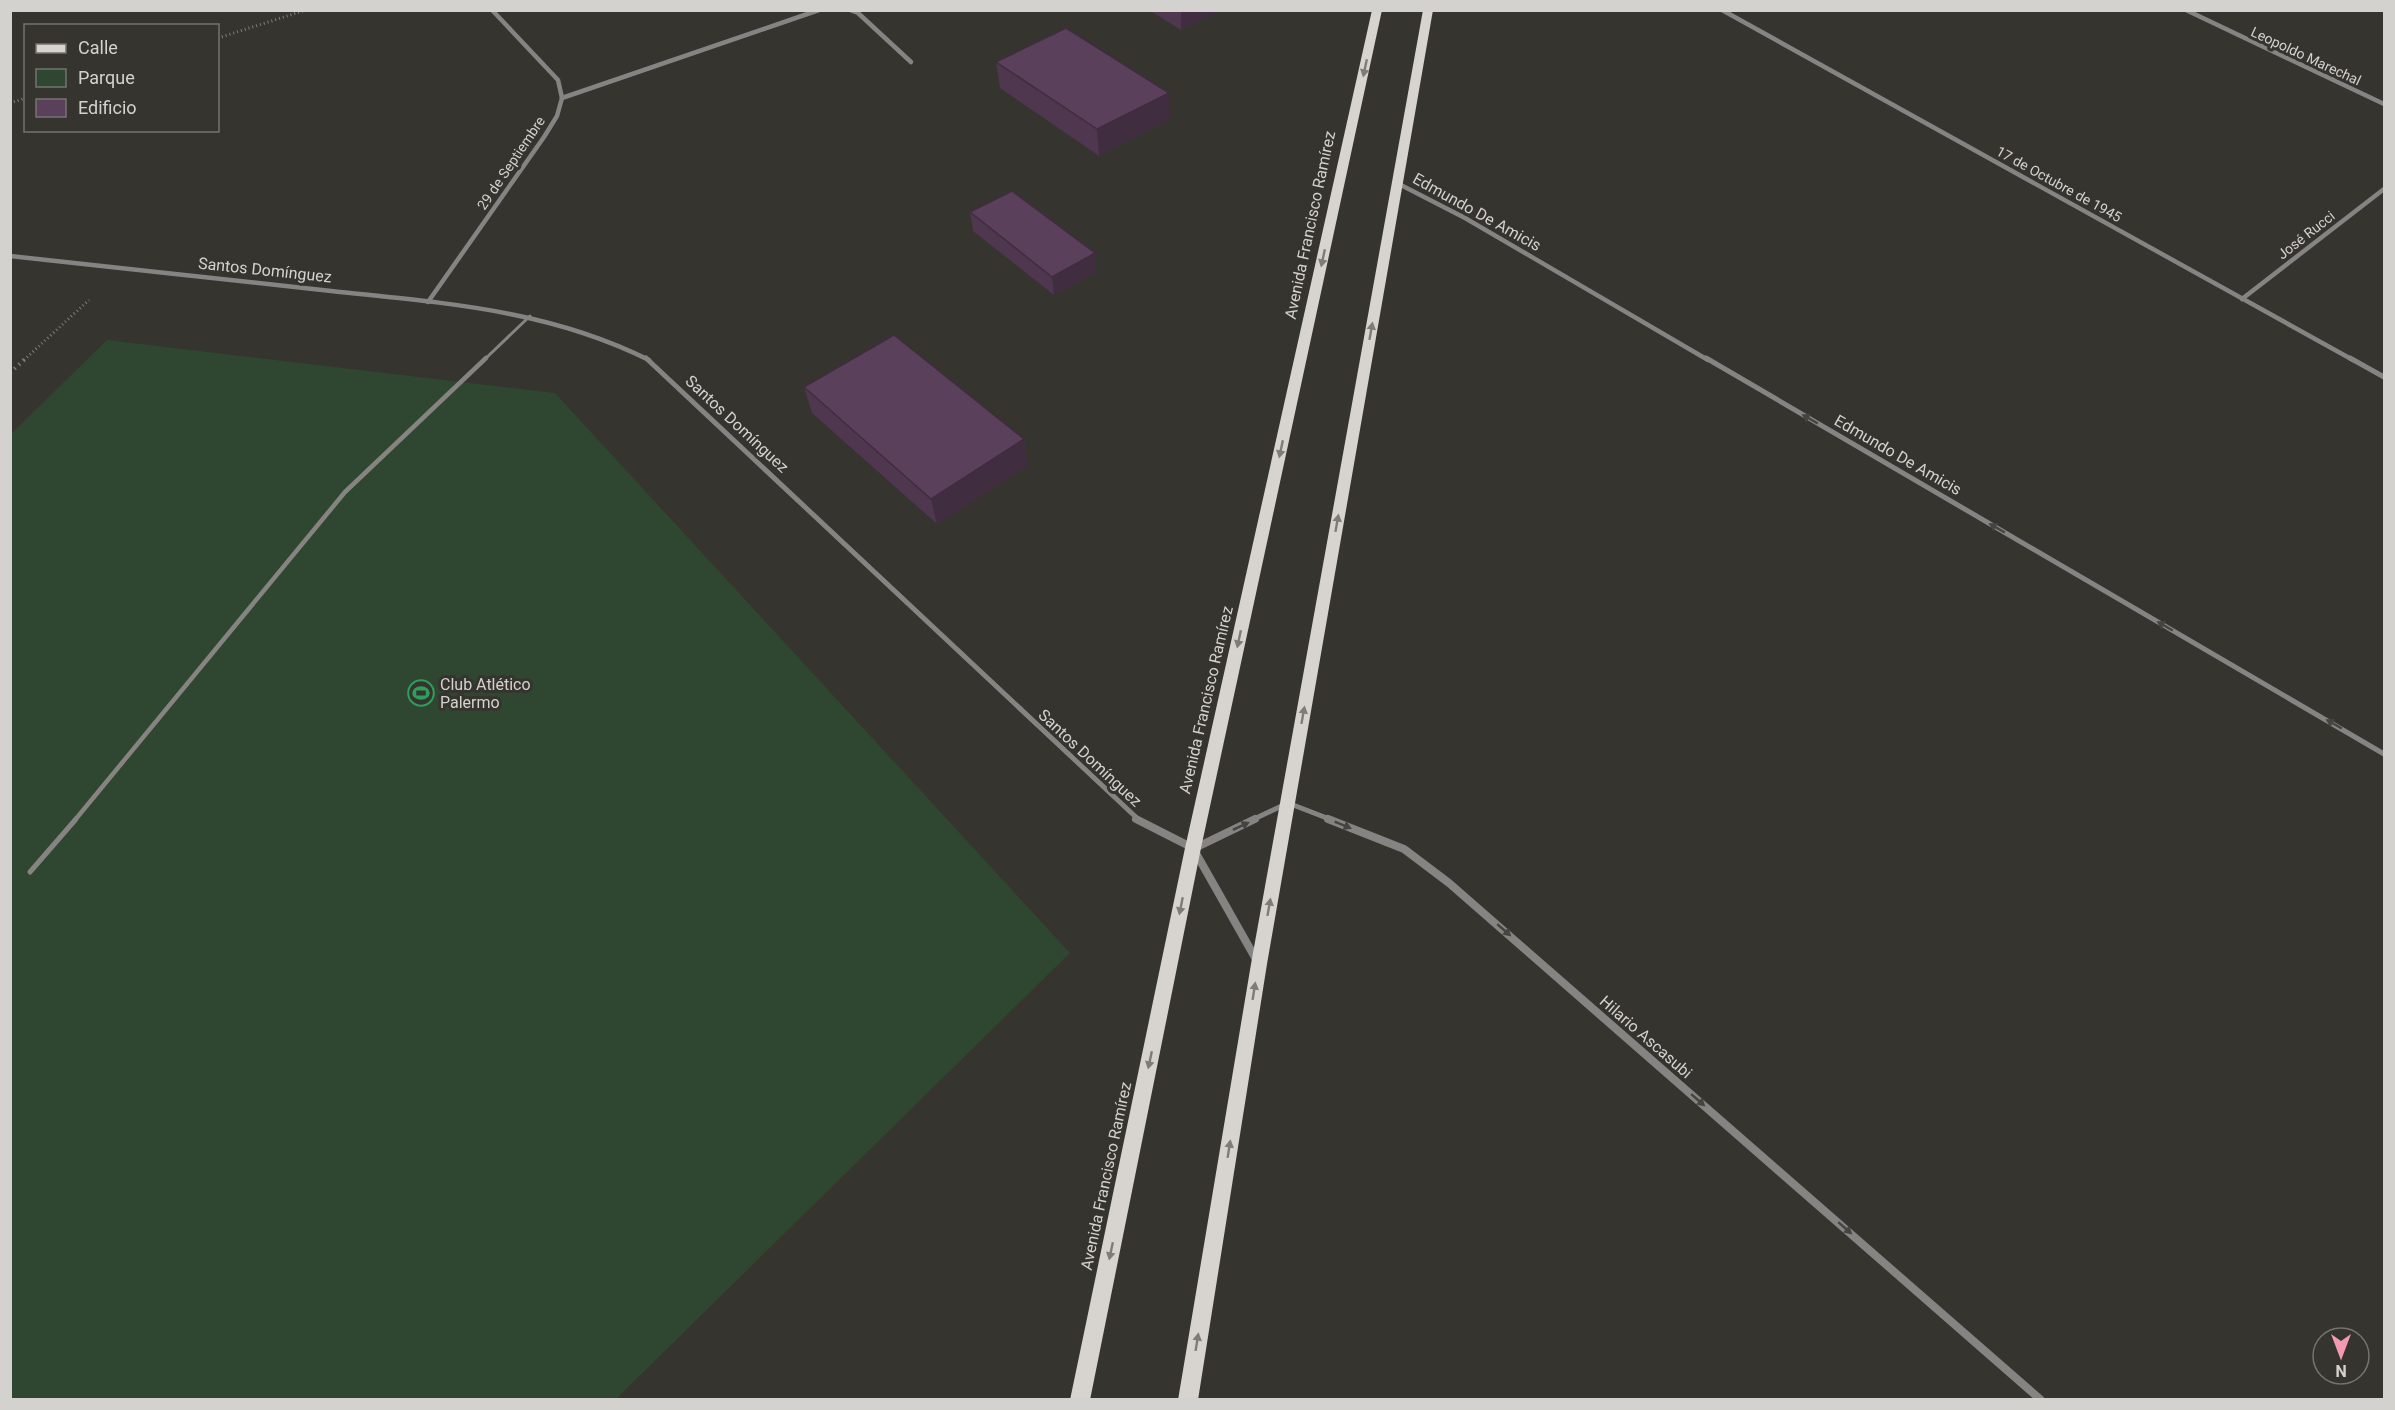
<svg xmlns="http://www.w3.org/2000/svg" width="2395" height="1410" font-family="Roboto,sans-serif">
<style>
.green{fill:#2f4630}
.lines{fill:none;stroke-linecap:round;stroke-linejoin:round}
.path-far1{stroke:#7e7c78;stroke-width:3;stroke-dasharray:1 3;stroke-linecap:butt}
.path{stroke:#7e7c78;stroke-width:4;stroke-dasharray:1.5 4.5;stroke-linecap:butt}
.lane-far2{stroke:#868482;stroke-width:3}
.lane-far1{stroke:#868482;stroke-width:4.5}
.lane{stroke:#868482;stroke-width:5}
.street-far2{stroke:#868482;stroke-width:4.5}
.street-far1{stroke:#868482;stroke-width:5}
.street{stroke:#868482;stroke-width:8}
.primary{fill:#d7d3cf;fill-rule:evenodd}
.wall{fill:#4e374f}
.shaded-wall{fill:#402d40}
.building{fill:#5b405c;stroke:#402d40;stroke-width:1.5}
.oneway{fill:#7e7c77}
.oneway2{fill:#464440}
.labels{text-anchor:middle;dominant-baseline:central;stroke-width:6;stroke-linejoin:round;paint-order:stroke}
.far-street-label{font-size:14px;fill:#d4d2cf;stroke:#36342f}
.street-label{font-size:16px;fill:#d4d2cf;stroke:#36342f}
.poi-label{font-size:16px;fill:#d4d2cf;stroke:#36342f;text-anchor:start}
</style>
<rect width="100%" height="100%" fill="#36342f"/>
<polygon class="green" points="107,340 555,393 1070,953 616,1399 11,1399 11,434"/>
<g class="lines">
<g class="path-far1">
<polyline points="218,38 306,10"/>
<polyline points="10,103 26,98"/>
<polyline points="24,360 89,300"/>
</g>
<polyline class="path" points="10,373 26,358"/>
<polyline class="lane-far2" points="484,360 530,316"/>
<polyline class="lane-far1" points="75,820 345,492 486,358"/>
<polyline class="lane" points="30,872 76,819"/>
<g class="street-far2">
<polyline points="850,10 858,13 911,62"/>
<polyline points="1722,10 2353,360"/>
<polyline points="2186,10 2384,104"/>
<polyline points="562,98 819,10"/>
<polyline points="1397,183 1465,218 1708,360"/>
<path d="M10,256C117,268 224,279 331,291C443,303 547,309 649,360"/>
<polyline points="2242,299 2384,189"/>
<polyline points="428,302 544,137 557,116 562,98 558,80 492,10"/>
</g>
<g class="street-far1">
<polyline points="646,358 1139,820"/>
<polyline points="1706,358 2384,754"/>
<polyline points="2350,358 2384,377"/>
<polyline points="1252,820 1288,803 1332,820"/>
</g>
<g class="street">
<polyline points="1136,819 1193,848 1257,961"/>
<polyline points="1328,819 1404,849 1449,883 2041,1400"/>
<polyline points="1195,848 1255,819"/>
</g>
<g class="primary">
<polygon points="1372,10 1382,10 1201,848 1090,1400 1070,1400 1185,848"/>
<polygon points="1423,10 1433,10 1267,964 1198,1400 1178,1400 1251,964"/>
</g>
</g>
<g class="wall">
<polygon points="1149,10 1220,10 1181,30"/>
<polygon points="996,62 1169,93 1169,119 1099,156 1000,88"/>
<polygon points="970,212 1096,272 1054,295 973,231"/>
<polygon points="804,387 1024,439 1028,465 937,524 812,413"/>
</g>
<g class="shaded-wall">
<polygon points="1183,10 1220,10 1181,30 1181,12"/>
<polygon points="1169,93 1169,119 1099,156 1097,129"/>
<polygon points="1095,253 1096,272 1054,295 1052,277"/>
<polygon points="1024,439 1028,465 937,524 931,499"/>
</g>
<g class="building">
<polygon points="1066,28 1169,93 1097,129 996,62"/>
<polygon points="1012,191 1095,253 1052,277 970,212"/>
<polygon points="894,335 1024,439 931,499 804,387"/>
</g>
<defs><path id="oneway-solid" d="M-6-.8H1V-3.2L6.5 0L1 3.2V.8H-6Z" transform="scale(1.5)"/></defs>
<g class="oneway">
<use href="#oneway-solid" transform="translate(1365 68) rotate(102)"/>
<use href="#oneway-solid" transform="translate(1323 258) rotate(102)"/>
<use href="#oneway-solid" transform="translate(1371 331) rotate(-80)"/>
<use href="#oneway-solid" transform="translate(1281 449) rotate(102)"/>
<use href="#oneway-solid" transform="translate(1337 523) rotate(-80)"/>
<use href="#oneway-solid" transform="translate(1239 639) rotate(102)"/>
<use href="#oneway-solid" transform="translate(1303 715) rotate(-80)"/>
<use href="#oneway-solid" transform="translate(1181 906) rotate(101)"/>
<use href="#oneway-solid" transform="translate(1269 907) rotate(-80)"/>
<use href="#oneway-solid" transform="translate(1254 991) rotate(-81)"/>
<use href="#oneway-solid" transform="translate(1150 1060) rotate(102)"/>
<use href="#oneway-solid" transform="translate(1229 1149) rotate(-81)"/>
<use href="#oneway-solid" transform="translate(1111 1251) rotate(102)"/>
<use href="#oneway-solid" transform="translate(1197 1342) rotate(-81)"/>
</g>
<g class="oneway2">
<use href="#oneway-solid" transform="translate(1810 419) rotate(-150)"/>
<use href="#oneway-solid" transform="translate(1997 528) rotate(-150)"/>
<use href="#oneway-solid" transform="translate(2165 626) rotate(-150)"/>
<use href="#oneway-solid" transform="translate(2334 724) rotate(-150)"/>
<use href="#oneway-solid" transform="translate(1343 825) rotate(22)"/>
<use href="#oneway-solid" transform="translate(1241 826) rotate(-25)"/>
<use href="#oneway-solid" transform="translate(1504 930) rotate(41)"/>
<use href="#oneway-solid" transform="translate(1698 1100) rotate(41)"/>
<use href="#oneway-solid" transform="translate(1845 1228) rotate(41)"/>
</g>
<defs>
<g id="stadium-ring" transform="scale(1.35)"><circle r="9.5" fill="#36342f" stroke="#2e9e5b" stroke-width="1.5"/><path d="M0-5a6.5 5 0 1 0 0 10a6.5 5 0 1 0 0-10ZM-3.5-1.8h7v3.6h-7Z" fill="#2e9e5b"/></g>
</defs>
<g fill-rule="evenodd">
<use href="#stadium-ring" x="421" y="693"/>
</g>
<g class="labels">
<g class="far-street-label">
<text transform="translate(2306 56) rotate(25)">Leopoldo Marechal</text>
<text transform="translate(511 163) rotate(-56)">29 de Septiembre</text>
<text transform="translate(2059 184) rotate(29)">17 de Octubre de 1945</text>
<text transform="translate(2306 235) rotate(-38)">José Rucci</text>
</g>
<g class="street-label">
<text transform="translate(1477 212) rotate(29)">Edmundo De Amicis</text>
<text transform="translate(1310 225) rotate(-78)">Avenida Francisco Ramírez</text>
<text transform="translate(265 270) rotate(6)">Santos Domínguez</text>
<text transform="translate(737 424) rotate(43)">Santos Domínguez</text>
<text transform="translate(1898 455) rotate(30)">Edmundo De Amicis</text>
<text transform="translate(1206 700) rotate(-77)">Avenida Francisco Ramírez</text>
<text transform="translate(1090 758) rotate(43)">Santos Domínguez</text>
<text transform="translate(1646 1037) rotate(41)">Hilario Ascasubi</text>
<text transform="translate(1106 1176) rotate(-78)">Avenida Francisco Ramírez</text>
</g>
<g class="poi-label">
<text x="440" y="684">Club Atlético<tspan x="440" dy="18">Palermo</tspan></text>
</g>
</g>
<rect width="2395" height="1410" fill="none" stroke="#d4d2cf" stroke-width="24"/>
<rect x="24" y="24" width="195" height="108" fill="#36342f" stroke="#75736f" stroke-width="1.5"/>
<rect x="36" y="44" width="30" height="9" fill="#d7d3cf" stroke="#75736f" stroke-width="1.5"/>
<text x="78" y="54" font-size="18" fill="#d4d2cf">Calle</text>
<rect x="36" y="69" width="30" height="18" fill="#2f4630" stroke="#75736f" stroke-width="1.5"/>
<text x="78" y="84" font-size="18" fill="#d4d2cf">Parque</text>
<rect x="36" y="99" width="30" height="18" fill="#5b405c" stroke="#75736f" stroke-width="1.5"/>
<text x="78" y="114" font-size="18" fill="#d4d2cf">Edificio</text>
<g transform="translate(2341 1356) rotate(180)"><circle r="28" fill="#36342f" stroke="#75736f" stroke-width="1.5"/>
<path d="M0-4.5L10 22L0 15L-10 22Z" fill="#f19ab2"/>
<text y="-9" font-size="16" font-weight="bold" text-anchor="middle" fill="#d4d2cf">N</text>
</g>
</svg>
